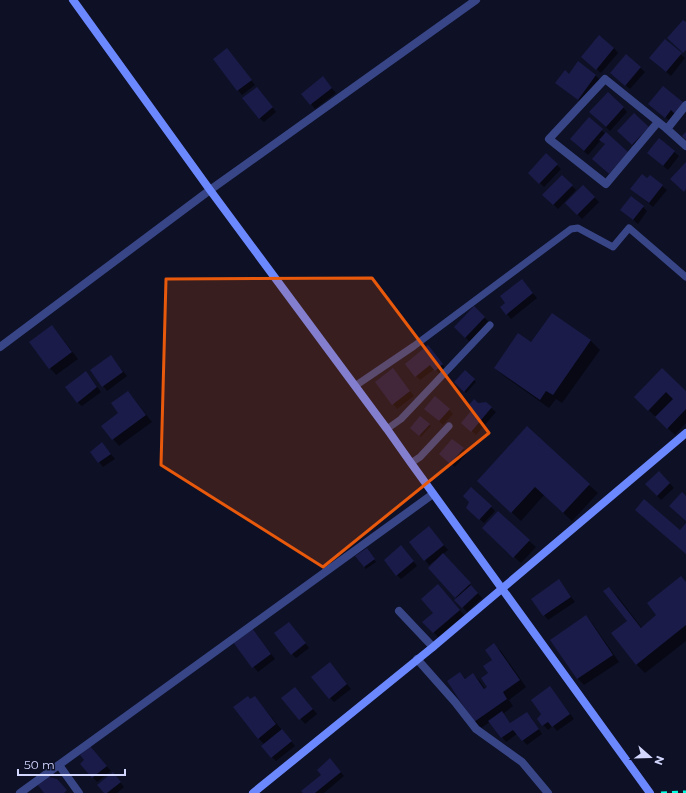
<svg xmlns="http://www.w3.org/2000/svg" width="686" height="793" font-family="Montserrat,sans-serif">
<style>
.shadow{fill:#0007}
.building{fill:#1a1b48}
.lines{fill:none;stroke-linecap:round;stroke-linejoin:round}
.lane{stroke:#384687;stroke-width:7}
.street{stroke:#384687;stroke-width:8}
.secondary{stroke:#6b88ff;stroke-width:8}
.rail{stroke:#00ffe0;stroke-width:3;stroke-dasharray:6 5;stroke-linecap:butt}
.marked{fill:#e8590c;fill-opacity:0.2;stroke:#e8590c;stroke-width:3;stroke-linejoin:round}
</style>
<rect width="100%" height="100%" fill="#0e1026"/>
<g class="shadow">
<polygon points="665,41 685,58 671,76 655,63"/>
<polygon points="614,48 618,53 601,73 587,61"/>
<polygon points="231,54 255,85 242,95 214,60"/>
<polygon points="627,56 645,72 630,89 616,78"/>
<polygon points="569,75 595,75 600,80 582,103 561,87"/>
<polygon points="323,78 336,93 315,109 303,94"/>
<polygon points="261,92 276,112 264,122 259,118"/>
<polygon points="684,104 670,121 654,108"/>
<polygon points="623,107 627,112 610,131 595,117"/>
<polygon points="589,119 627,153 613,178 597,163 606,144 601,140 588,155 575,143"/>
<polygon points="648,127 637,149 623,136"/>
<polygon points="659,139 679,156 668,170 648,153"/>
<polygon points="546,155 561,169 544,187 529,173"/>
<polygon points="562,176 576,190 558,209 544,195"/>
<polygon points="650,176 667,190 653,207 636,193"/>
<polygon points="583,186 599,202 582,219 566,203"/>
<polygon points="643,207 647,211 638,224 621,210"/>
<polygon points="522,280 537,298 511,319 507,314 506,303"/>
<polygon points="474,307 489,322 470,342 455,327"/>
<polygon points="552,314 591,341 600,350 562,403 556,399 549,408 504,376 495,368 531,344"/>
<polygon points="52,326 58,333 78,359 56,375 50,368"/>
<polygon points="432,351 446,369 440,374 435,369 420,380 416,376"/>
<polygon points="111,356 127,376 107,391 91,371"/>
<polygon points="662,370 686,392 686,423 675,435 642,404"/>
<polygon points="465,372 476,382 466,393 455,382"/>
<polygon points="397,374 414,396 397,409 376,383"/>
<polygon points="90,377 101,392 82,406 77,402"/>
<polygon points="128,392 134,399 152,422 119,446 113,439"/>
<polygon points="485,403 496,412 476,435 467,427 477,404"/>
<polygon points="449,409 453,414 443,425 430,413"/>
<polygon points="420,417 431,426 421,437 411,428"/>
<polygon points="102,443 115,459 103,467 91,452"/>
<polygon points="463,449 467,453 455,467 445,458"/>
<polygon points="659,472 674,488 661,500 646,484"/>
<polygon points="478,481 589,485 598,493 572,521 544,495 521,521"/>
<polygon points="471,502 491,507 495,511 484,523 467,508"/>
<polygon points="433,532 448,550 443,554 482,598 467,612 456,600 457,599 429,568 438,560 437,559 429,565 411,542"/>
<polygon points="490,535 529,541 536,547 521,563"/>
<polygon points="368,551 376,562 366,569 357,556"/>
<polygon points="406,551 417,566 401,579 397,575"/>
<polygon points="559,581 575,602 548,620 532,599"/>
<polygon points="686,582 686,641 645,673 636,664 628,622 609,588 618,597 642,628 658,615"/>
<polygon points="444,592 466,617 440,639 424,622 434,613"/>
<polygon points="586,616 592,623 619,662 584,685 578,679 551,640"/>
<polygon points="293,627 309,648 296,658 292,654"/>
<polygon points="256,634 275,659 258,672 234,643"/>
<polygon points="494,645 501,651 526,687 509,700 513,706 503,714 511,724 531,717 542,734 527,745 517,734 506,742 490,722 481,728 475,721 460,673 466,679 473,674 480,681 485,689 489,687 490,674 493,660"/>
<polygon points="334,668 351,689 334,702 330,698"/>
<polygon points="550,687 574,719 557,731 553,726 548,730 538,719 542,714"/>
<polygon points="299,692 317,714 305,724 283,698"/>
<polygon points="255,697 295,746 276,761 272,757 264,744 258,738 251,700"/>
<polygon points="94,752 111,771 97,782 81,764"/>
<polygon points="334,764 344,776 324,793 304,793"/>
<polygon points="117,778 124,787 117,793 105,793"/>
</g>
<g class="building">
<polygon points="683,20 686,22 686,50 683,53 667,38"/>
<polygon points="599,35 614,48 596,70 581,57"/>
<polygon points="665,39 682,53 666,72 649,58"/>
<polygon points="227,48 252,80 237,91 213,59"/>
<polygon points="626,54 641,67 625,86 610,73"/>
<polygon points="578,61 596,75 578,100 555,83 565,70 569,74"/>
<polygon points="323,76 332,88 310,105 301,94"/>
<polygon points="663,86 684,103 675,114 671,110 665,118 648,104"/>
<polygon points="257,87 273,107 259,119 242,98"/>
<polygon points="608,92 624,107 606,127 589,112"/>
<polygon points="634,113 649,127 632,145 617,131"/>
<polygon points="589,117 603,129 584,151 570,139"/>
<polygon points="606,132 628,152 609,174 592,159 605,144 599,140"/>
<polygon points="686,132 686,140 682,136"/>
<polygon points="659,138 675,151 663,166 647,153"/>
<polygon points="546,153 558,164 539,184 528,173"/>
<polygon points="686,162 686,189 684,192 670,179"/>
<polygon points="642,174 647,178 650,175 663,185 649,203 630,189"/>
<polygon points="562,175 573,185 553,205 542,195"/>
<polygon points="583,185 595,197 577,215 565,203"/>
<polygon points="631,196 644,206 633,220 620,210"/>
<polygon points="522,279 533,293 506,315 500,307 505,303 500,296"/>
<polygon points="474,306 485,317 465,338 454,327"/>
<polygon points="552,313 591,340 553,395 546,391 540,400 494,368 518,333 531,342"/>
<polygon points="52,325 72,352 49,369 29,342"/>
<polygon points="428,345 443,364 435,371 430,365 415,377 405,364"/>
<polygon points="111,355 123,372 102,387 90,370"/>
<polygon points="393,368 410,391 392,405 375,382"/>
<polygon points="662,368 686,391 686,409 667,429 655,417 673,399 666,392 648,411 634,397"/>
<polygon points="465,370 475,379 464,392 454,382"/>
<polygon points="86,371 97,387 77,403 65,387"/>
<polygon points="128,391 146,415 112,440 101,426 118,413 111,403"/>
<polygon points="435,396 450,409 439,421 424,409"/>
<polygon points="474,399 478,403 486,402 492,407 471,432 461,423 472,410 468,406"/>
<polygon points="420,416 430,424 419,436 410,428"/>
<polygon points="527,426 590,484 563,513 535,487 511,513 477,481"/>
<polygon points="452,439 464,448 450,464 439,454"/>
<polygon points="102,442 111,454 98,463 90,452"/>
<polygon points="659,471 670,483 657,496 645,484"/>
<polygon points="471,487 492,506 479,520 466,508 469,502 463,496"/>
<polygon points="682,492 686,496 686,521 669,506"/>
<polygon points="644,499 680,530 686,523 686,554 635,510"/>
<polygon points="498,511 530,540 513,558 482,528"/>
<polygon points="429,526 444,545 424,561 409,542"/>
<polygon points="401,545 414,561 396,576 384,560"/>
<polygon points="367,548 375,559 364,567 355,556"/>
<polygon points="443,553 471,583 455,598 428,568"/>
<polygon points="681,576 686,582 686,625 636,665 611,633 627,621 603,591 609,587 641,628 656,615 647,603"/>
<polygon points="559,579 571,597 543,616 531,599"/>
<polygon points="438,584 460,610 433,633 422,622 433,613 421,599"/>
<polygon points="471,585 478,593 462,608 454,600"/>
<polygon points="586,615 613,655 577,679 550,640"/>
<polygon points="289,622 306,643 291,655 274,633"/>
<polygon points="252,628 271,654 252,668 233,642"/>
<polygon points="494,643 520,680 503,692 507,699 474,722 447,681 460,672 465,679 473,673 484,689 487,687 481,678 488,673 483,666 492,660 485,650"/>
<polygon points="330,662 347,684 329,699 311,677"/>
<polygon points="550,686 570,714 552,727 548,722 542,726 537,719 541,714 531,700"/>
<polygon points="295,687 313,709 299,720 281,698"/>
<polygon points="248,696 250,699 255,696 276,724 258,739 233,707"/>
<polygon points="502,711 510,723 527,712 539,729 522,741 513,730 501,738 488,721"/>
<polygon points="282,729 292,741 271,758 261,746"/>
<polygon points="90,746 107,766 92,778 80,764 84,760 80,755"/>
<polygon points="330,758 341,772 315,793 303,793 301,791 321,775 317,770"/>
<polygon points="113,772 121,782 107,793 104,793 97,785"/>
<polygon points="46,776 57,779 67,790 64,793 44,793 37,784"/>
</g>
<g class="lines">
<g class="lane">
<polyline points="355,386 414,346 571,229 578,228 613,247 629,228 686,277"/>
<polyline points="387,429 401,419 490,325"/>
<polyline points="411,463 420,457 449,426"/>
</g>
<g class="street">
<polyline points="686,105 667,129 686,146"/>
<polyline points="658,122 606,184 549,139 605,79 667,129"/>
<polyline points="0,347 210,190 476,0"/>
<polyline points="399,611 433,647"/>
<polyline points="417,659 455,702 476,729 522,762 548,793"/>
<polyline points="59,765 79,793"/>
<polyline points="20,793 433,494"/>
</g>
<g class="secondary">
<polyline points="73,0 210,190 387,429 411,463 650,793"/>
<polyline points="253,793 433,647 686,433"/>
</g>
<polyline class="rail" points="661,793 686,792"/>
</g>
<path class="marked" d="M372,278L489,433L323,567L161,465L166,279Z"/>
<g transform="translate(650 757) rotate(110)" stroke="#0e1026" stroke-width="3" paint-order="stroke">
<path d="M0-3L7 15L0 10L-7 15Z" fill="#d4d8ff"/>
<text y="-6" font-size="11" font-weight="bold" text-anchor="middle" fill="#d4d8ff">N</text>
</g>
<path d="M18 769v6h107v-6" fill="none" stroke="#d4d8ff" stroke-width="2"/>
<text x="24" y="769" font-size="12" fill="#d4d8ff" stroke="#0e1026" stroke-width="3" paint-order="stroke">50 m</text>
</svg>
